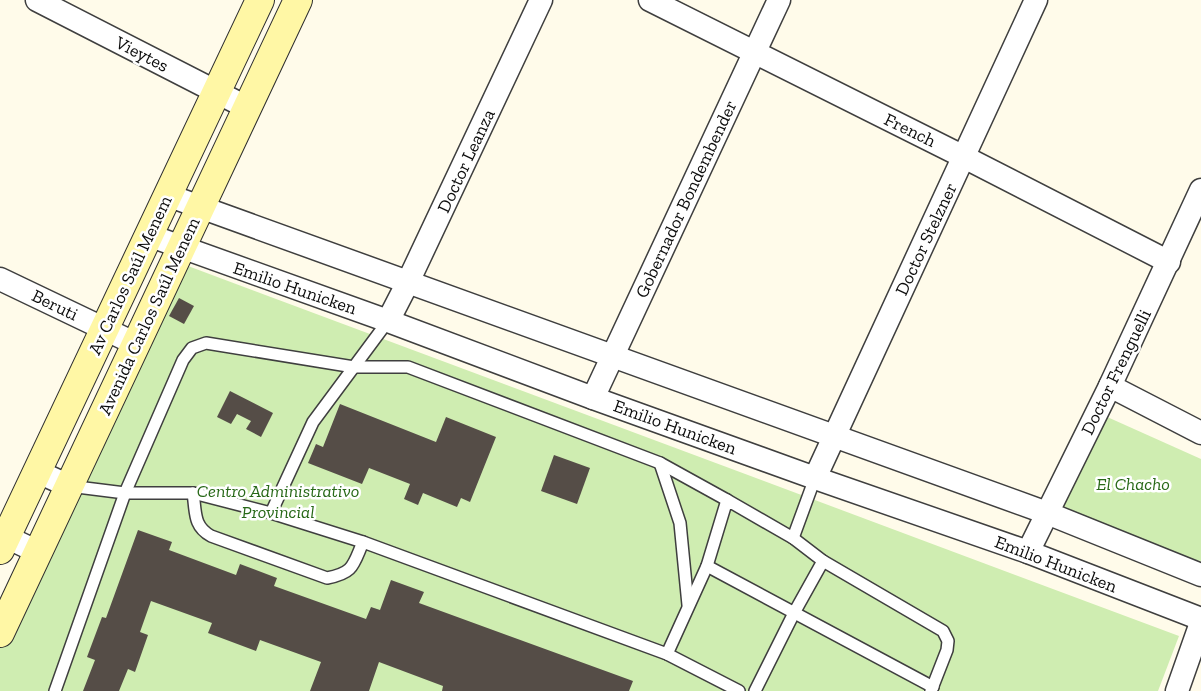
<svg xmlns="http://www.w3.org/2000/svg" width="1201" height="691" font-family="'Zilla Slab',serif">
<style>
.green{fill:#cfedb1}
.building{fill:#554d47}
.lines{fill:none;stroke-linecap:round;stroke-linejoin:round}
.lane-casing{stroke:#3f3f3f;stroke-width:14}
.street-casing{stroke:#3f3f3f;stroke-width:25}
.secondary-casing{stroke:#2e2e2e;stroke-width:30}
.lane{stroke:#fff;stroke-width:11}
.street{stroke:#fff;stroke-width:22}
.secondary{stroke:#fff7a5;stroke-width:28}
.labels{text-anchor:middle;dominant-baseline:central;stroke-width:5;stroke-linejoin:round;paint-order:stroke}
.street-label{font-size:18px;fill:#0c0c0c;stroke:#fff}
.park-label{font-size:18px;font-style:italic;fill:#276817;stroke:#fff}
</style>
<rect width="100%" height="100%" fill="#fffbea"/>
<g class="green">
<polygon points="180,263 1179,636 1158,691 0,691 0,646"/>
<polygon points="1105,416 1201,459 1201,561 1195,560 1060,513"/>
</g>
<g class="building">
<polygon points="179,298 194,306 184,324 169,316"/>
<polygon points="230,391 273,413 261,437 246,429 251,421 237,414 231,424 217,417"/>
<polygon points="340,404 436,442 446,417 496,437 470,502 461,498 457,507 423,493 418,505 404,499 410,484 369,468 362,484 308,463 316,444 323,447"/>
<polygon points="554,455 590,468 577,504 541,491"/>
<polygon points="138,530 172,542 169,550 236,575 240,564 277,578 274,586 366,619 371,607 380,610 391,580 424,592 419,603 633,681 629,691 442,691 443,686 379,662 369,691 310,691 321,662 260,640 256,651 208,633 212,623 151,601 140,632 148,635 135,672 128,669 119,691 83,691 95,660 87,657 102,617 106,618"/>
</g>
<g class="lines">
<g class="lane-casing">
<g id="lane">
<polyline points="660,463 680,523 688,605"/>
<polyline points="69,486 125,493 193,493 271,513 363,542 667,654 739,691"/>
<path d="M193,493C196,512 193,526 211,536L327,578C354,573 353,565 363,542"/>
<polyline points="271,513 313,422 388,321"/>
<polyline points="793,538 815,478"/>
<polyline points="707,566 933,687"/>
<polyline points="667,654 707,566 727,500 793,538 823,561 943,631 948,641 947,650 931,691"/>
<polyline points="55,691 125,493 183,360 192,348 206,343 354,367 408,367 660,463 727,500"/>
<polyline points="755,691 794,613 823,561"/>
</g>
</g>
<g class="street-casing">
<g id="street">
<polyline points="37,0 246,107"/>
<polyline points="650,0 964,157 1169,262"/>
<polyline points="167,195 1047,513 1201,575"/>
<polyline points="148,235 388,321 593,398 815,478 1028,552 1201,619"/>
<polyline points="0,279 136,344"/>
<polyline points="388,321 408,282 541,0"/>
<polyline points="1110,386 1201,433"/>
<polyline points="593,398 779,0"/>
<polyline points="36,471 69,486"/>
<polyline points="815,478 1036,0"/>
<polyline points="0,534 38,552"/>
<polyline points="1028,552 1110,386 1201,190"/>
<polyline points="1177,691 1201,623"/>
</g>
</g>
<g class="secondary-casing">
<g id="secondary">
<polyline points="0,550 260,0"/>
<polyline points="0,633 298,0"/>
</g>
</g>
<use href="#lane" class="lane"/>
<use href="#street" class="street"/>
<use href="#secondary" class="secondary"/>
</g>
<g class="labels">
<g class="street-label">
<text transform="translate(142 54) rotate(27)">Vieytes</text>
<text transform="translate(910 130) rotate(26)">French</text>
<text transform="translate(466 161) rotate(-65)">Doctor Leanza</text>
<text transform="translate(686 199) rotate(-65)">Gobernador Bondembender</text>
<text transform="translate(926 239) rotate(-65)">Doctor Stelzner</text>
<text transform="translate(130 275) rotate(-65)">Av Carlos Saúl Menem</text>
<text transform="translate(295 288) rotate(19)">Emilio Hunicken</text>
<text transform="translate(55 305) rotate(26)">Beruti</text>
<text transform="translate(149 316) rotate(-65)">Avenida Carlos Saúl Menem</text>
<text transform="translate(1116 372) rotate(-64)">Doctor Frenguelli</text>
<text transform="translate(675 427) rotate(20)">Emilio Hunicken</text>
<text transform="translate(1056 564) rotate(21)">Emilio Hunicken</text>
</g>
<g class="park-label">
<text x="1133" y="484">El Chacho</text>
<text x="278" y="491">Centro Administrativo<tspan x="278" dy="21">Provincial</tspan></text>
</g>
</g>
</svg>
